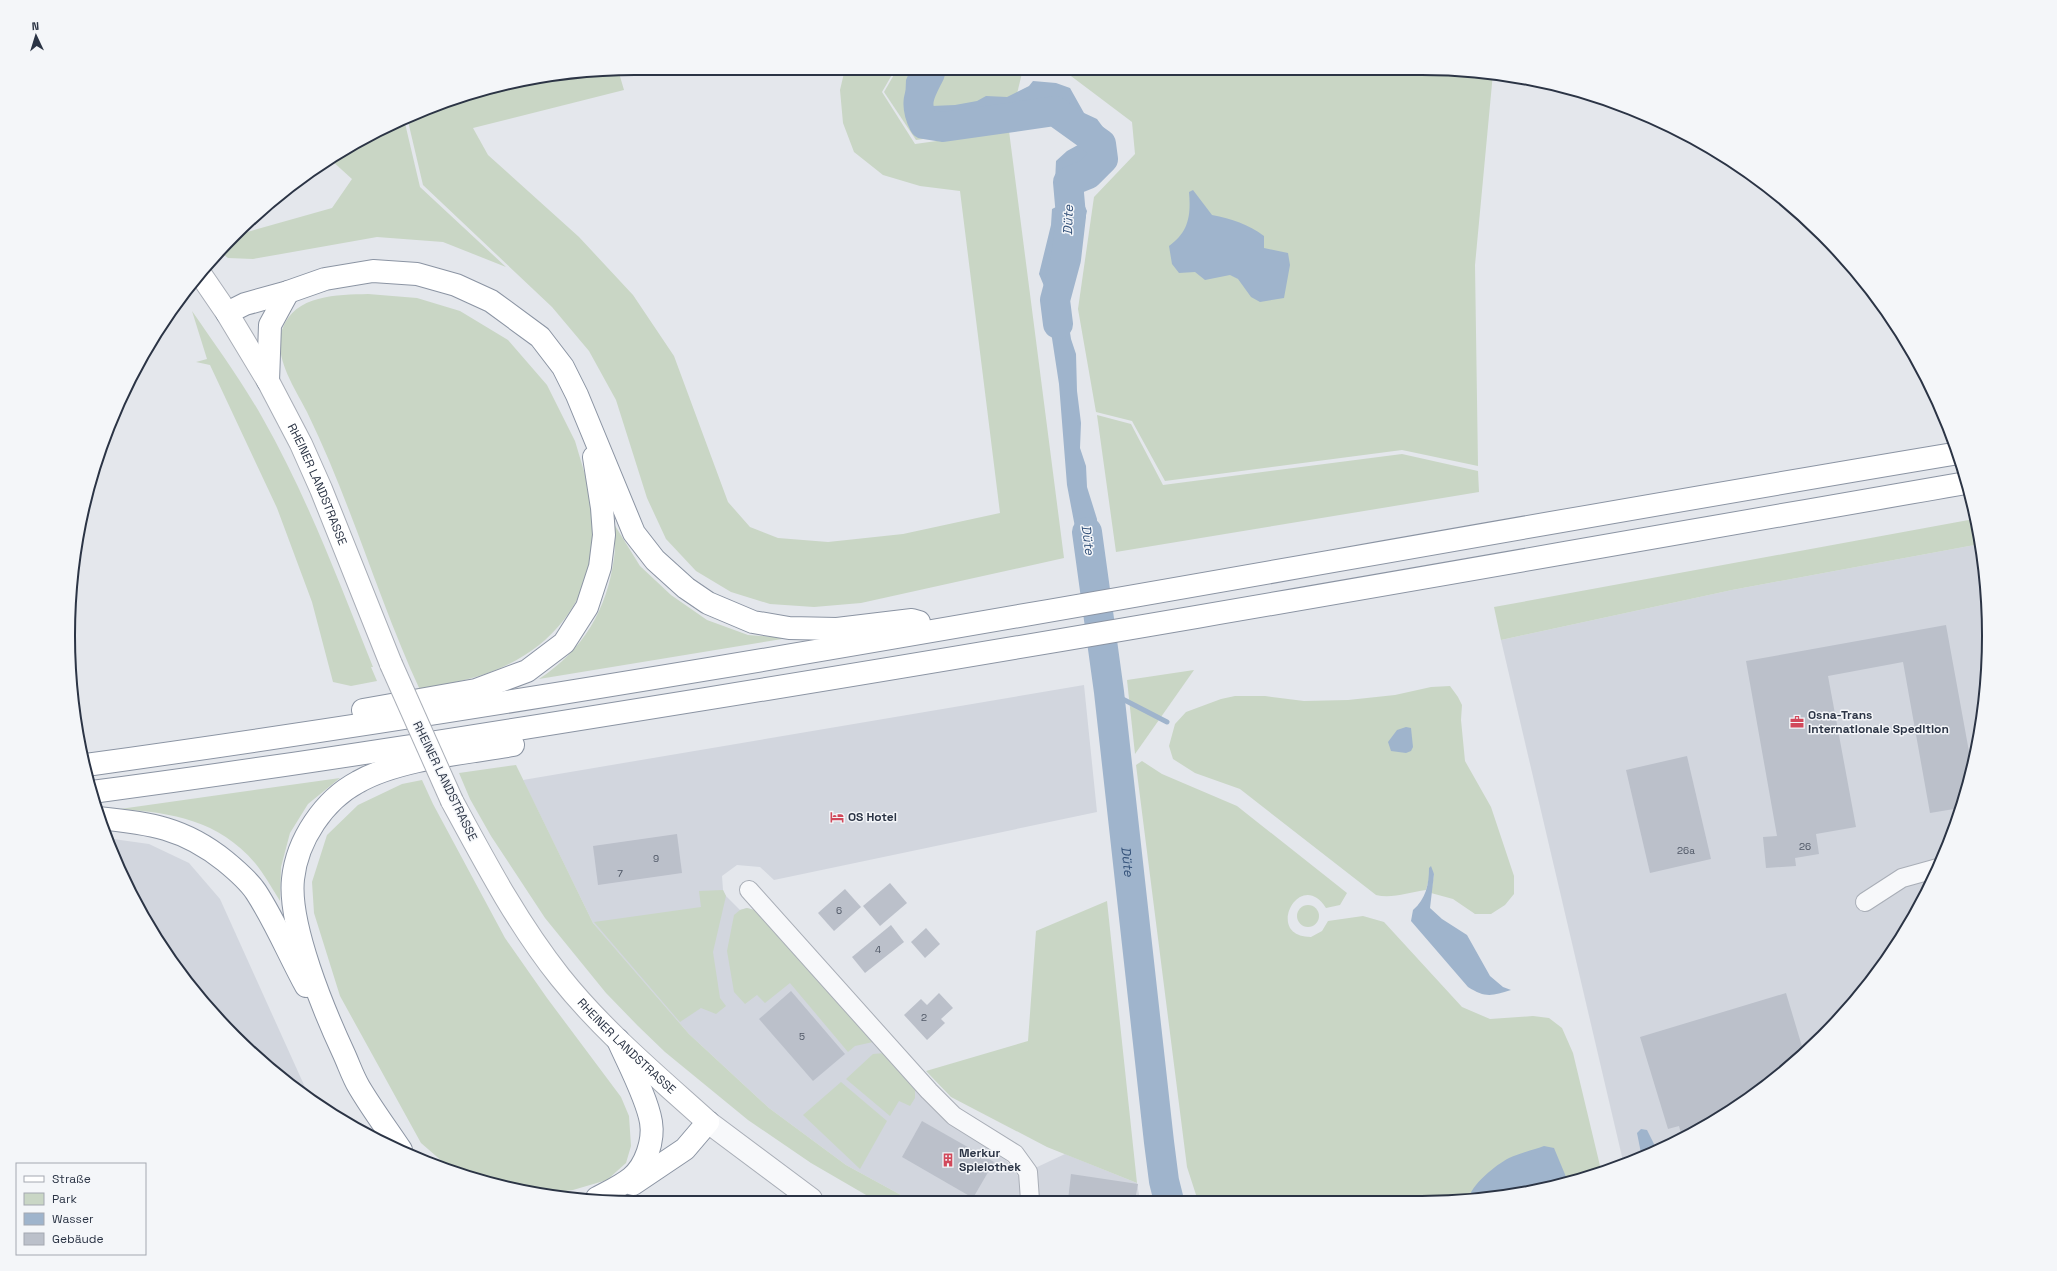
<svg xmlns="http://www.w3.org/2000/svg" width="2057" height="1271" font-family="'Space Grotesk',sans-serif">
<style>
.built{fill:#d2d6de}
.green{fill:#c9d6c5}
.water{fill:#9fb4cc}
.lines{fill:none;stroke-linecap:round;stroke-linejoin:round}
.stream{stroke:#9fb4cc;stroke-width:5}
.river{stroke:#9fb4cc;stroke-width:30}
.building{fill:#bbc0ca}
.minor-casing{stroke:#a9aeb7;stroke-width:20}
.tertiary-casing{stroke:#a9aeb7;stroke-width:24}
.secondary-casing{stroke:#a9aeb7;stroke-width:24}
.motorway-casing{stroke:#8b94a3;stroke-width:24}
.minor{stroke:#f7f8fa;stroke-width:18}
.tertiary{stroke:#f7f8fa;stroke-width:22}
.secondary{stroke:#fff;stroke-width:22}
.motorway{stroke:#fff;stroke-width:22}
.secondary-bridge-casing{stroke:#a9aeb7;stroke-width:24;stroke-linecap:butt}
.secondary-bridge{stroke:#fff;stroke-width:22}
.labels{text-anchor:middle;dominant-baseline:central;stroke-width:3;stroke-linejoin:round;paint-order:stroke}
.number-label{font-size:10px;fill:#4f5766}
.street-label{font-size:12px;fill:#2b3445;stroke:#f4f6f9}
.poi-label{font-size:12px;font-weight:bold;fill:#2b3445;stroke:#f4f6f9;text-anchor:start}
.water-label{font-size:13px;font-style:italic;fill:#34527a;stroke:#f4f6f9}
.rim{fill:none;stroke:#2b3445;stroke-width:2}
</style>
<rect width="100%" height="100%" fill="#e4e7ec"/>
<g class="built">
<polygon points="1980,544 1984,561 1988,672 1970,782 1931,886 1872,981 1796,1062 1705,1127 1623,1161 1501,640 1732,590"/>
<polygon points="1084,685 1097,812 774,880 760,867 737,865 722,876 723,890 726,896 740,910 747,908 758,911 947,1121 1007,1161 1018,1176 1065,1154 1137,1183 1140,1200 910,1200 846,1165 769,1108 689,1034 593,923 523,780"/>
<polygon points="106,838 149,844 189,863 220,899 309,1096 290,1086 185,981 127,887"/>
</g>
<g class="green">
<polygon points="561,73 619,73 624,90 473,128 488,155 579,237 633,295 674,356 728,502 750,527 778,538 828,542 903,534 1000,513 960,191 920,186 883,175 854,152 843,123 840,90 844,73 893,73 882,92 915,144 1009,131 1064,558 861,603 814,607 770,604 731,592 696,571 666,539 647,498 616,400 589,351 552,307 423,185 407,117 453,98"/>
<polygon points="895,73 1022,73 1009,127 916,140 884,92"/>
<polygon points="1067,73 1493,73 1475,265 1478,466 1402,450 1165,481 1132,421 1096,412 1078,309 1094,197 1135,154 1132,122"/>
<polygon points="404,119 420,187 506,267 443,242 377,237 253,259 228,258 220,252 233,236 332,208 352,179 331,160 384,127"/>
<path d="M368,294L417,298L460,311L508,340L547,385L575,441L589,488L595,492C595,511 598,533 594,552C581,616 540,657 479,676C460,682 439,685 420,690C378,599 351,502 307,412C295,388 273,357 282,330C294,294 338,295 368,294Z"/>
<path d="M192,311C216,346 241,380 262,417C307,496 339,582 373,667H371L377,681L351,686L333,682L312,602L277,508L210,365L196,362L207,359Z"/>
<polygon points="1097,415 1131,424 1163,485 1402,454 1478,471 1479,492 1116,552"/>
<polygon points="1974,519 1980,544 1732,590 1501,640 1494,607"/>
<path d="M614,524L640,566L671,595L707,620L748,635L788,638L539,679C583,650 607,610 614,558C616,547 614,535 614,524Z"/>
<polygon points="1194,670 1135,754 1127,680"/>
<path d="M1450,686L1458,697L1462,705L1461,720L1465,761L1491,807L1514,876V894L1505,905L1491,914H1475L1453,899L1431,893L1434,874L1429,868V879L1426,890C1409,892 1392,899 1376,895L1240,789L1195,773L1173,759L1169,746L1175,724L1186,712L1221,699L1235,696H1265L1304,701L1348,700L1395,695L1431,687Z"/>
<path d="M1142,761L1162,774L1237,806L1347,893L1340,905L1326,908C1300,867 1263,937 1311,937L1322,931L1328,921L1363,916L1384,922L1462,1007L1490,1019L1533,1016L1549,1018L1562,1028L1573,1053L1601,1170L1569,1184L1459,1202L1198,1201L1187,1167L1136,765Z"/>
<polygon points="516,765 593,923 689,1034 769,1108 846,1165 910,1200 873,1199 811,1163 748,1120 665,1052 638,1026 606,993 545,918 491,836 470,799 459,773"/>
<path d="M340,778L308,804L290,833L281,867L280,901C272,888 264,874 255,863C218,820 173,813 120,809Z"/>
<polygon points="422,780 433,804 505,938 547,998 621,1097 629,1116 631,1146 626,1163 607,1180 573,1190 545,1194 451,1169 421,1143 340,996 314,913 312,882 327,835 358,805 402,784"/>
<polygon points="723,890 726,896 713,952 720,998 726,1006 716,1014 701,1008 680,1022 594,922 701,907 699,891"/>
<polygon points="1107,901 1137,1183 1047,1147 951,1097 926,1071 1028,1041 1036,931"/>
<circle cx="1308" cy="916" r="11"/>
<polygon points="747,908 758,911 873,1042 855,1046 848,1052 790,983 765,1003 757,995 745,1004 734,992 727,951 734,915 740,910"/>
<polygon points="884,1053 915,1087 915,1098 910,1106 899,1101 890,1116 846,1079 873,1054"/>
<polygon points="841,1082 887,1121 860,1169 803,1115"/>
</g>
<g class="water">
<path d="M909,73H924L921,85L920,100L932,106L955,105L977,101L986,96L1007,97L1029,86L1033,81L1056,83L1070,88L1084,113L1097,119L1108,134C1102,164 1098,154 1077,169L1073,190L1081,198L1087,211L1084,224L1065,238L1058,279L1061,302L1067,313L1071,339L1076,354L1077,391L1081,423L1080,448L1086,466L1087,487L1097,519L1099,570L1079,575V548L1067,485L1059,384L1044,286L1039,274L1051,225L1052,209L1058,206L1055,183L1056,161L1067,151L1087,140V133L1062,117L1029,108L983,117L953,120L916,118L905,103L906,80Z"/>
<path d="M1193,190L1212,215C1232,219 1248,224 1264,236V248L1288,253L1290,265L1284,298L1260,302L1251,297L1238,279L1230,275L1205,280L1195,272L1179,273L1172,264L1169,246C1189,232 1191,215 1189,192Z"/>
<polygon points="1406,727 1411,728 1413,747 1411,751 1406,753 1391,751 1388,742 1397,730"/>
<path d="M1431,866L1434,874L1430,908L1442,919L1467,935L1490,976L1503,987L1511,990C1492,996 1485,998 1468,987L1411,921L1413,910C1426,899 1429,884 1429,868Z"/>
<polygon points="1641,1129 1647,1130 1656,1148 1641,1153 1637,1133"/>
<path d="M1544,1146L1554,1148L1569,1184L1469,1200C1468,1187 1497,1164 1509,1158C1520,1153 1533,1150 1544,1146Z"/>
</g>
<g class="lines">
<polyline class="stream" points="1109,692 1167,722"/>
<g class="river">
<path d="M930,73C920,93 913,102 924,124L943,127L1055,111L1101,144L1103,159L1088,174L1068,182L1071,216L1066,259L1055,300L1058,324"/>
<path id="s1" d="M1087,532L1109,692L1159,1142L1164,1181L1169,1201"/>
</g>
</g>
<g class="building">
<polygon points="1946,625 1972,768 1970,782 1960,808 1930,813 1903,662 1828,676 1856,827 1816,834 1819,854 1795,858 1796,866 1766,868 1763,837 1777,836 1746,661"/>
<polygon points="1687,756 1711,859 1650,873 1626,770"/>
<polygon points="677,834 682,873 598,885 593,846"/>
<polygon points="890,883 907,903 880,926 863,906"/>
<polygon points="845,889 861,907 834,931 818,913"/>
<polygon points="891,925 904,942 865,973 852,957"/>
<polygon points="926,928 940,944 925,958 911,942"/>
<polygon points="791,991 845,1054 813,1081 759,1019"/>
<polygon points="939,993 953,1008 941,1019 945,1023 927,1040 904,1015 921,999 927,1005"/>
<polygon points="1786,993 1804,1053 1796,1062 1705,1127 1682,1137 1679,1126 1668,1129 1640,1037"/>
<polygon points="922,1121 994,1162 973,1198 902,1157"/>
<polygon points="1071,1174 1138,1184 1135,1200 1068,1200"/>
</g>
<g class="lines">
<g class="minor-casing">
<g id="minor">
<polyline points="749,890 929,1091 954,1116 1015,1154 1028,1172 1030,1200"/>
<polyline points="1865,902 1902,878 1938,868"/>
</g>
</g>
<g class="tertiary-casing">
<polyline id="tertiary" points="708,1122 811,1199"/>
</g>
<g class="secondary-casing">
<g id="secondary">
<path id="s2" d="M201,275L227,313L268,381L301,444L321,489L391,664"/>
<path id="s3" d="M452,801C485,862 517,923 560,977C603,1031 657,1076 708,1122"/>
</g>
</g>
<g class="motorway-casing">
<g id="motorway">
<polyline points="227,313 245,304 288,292 325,279 373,271 417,274 456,285 491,301 540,337 563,367 577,395 634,533 655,560 686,588 708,603 753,622 789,628 837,629 912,620 919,622"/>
<polyline points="268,381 270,325 288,292"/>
<polyline points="363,710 476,690 527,671 564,643 587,607 600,567 604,535 602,508 594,457"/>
<path d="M86,765C713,678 1334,557 1959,453"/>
<path d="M92,792C297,765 501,732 705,699C1126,631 1546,556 1966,483"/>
<path d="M98,818C150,823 184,828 225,861C236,870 248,880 256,892C275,921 289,955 306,986"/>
<path d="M401,1150C387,1129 372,1109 359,1087C353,1077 349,1065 344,1054C324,1011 288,925 293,879C297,840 324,800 358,782C398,759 467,753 513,745"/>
<polyline points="633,1184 685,1149 708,1122"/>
<path d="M597,1198C608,1192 621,1186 631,1178C646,1166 654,1140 651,1122C647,1098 628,1063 618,1040"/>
</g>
</g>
<use href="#minor" class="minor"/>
<use href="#tertiary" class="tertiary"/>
<use href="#secondary" class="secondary"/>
<use href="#motorway" class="motorway"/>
<g class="secondary-bridge-casing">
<polyline id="secondary-bridge" points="391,664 452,801"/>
</g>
<use href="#secondary-bridge" class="secondary-bridge"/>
</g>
<defs>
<g id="office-bare" transform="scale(1.08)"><path d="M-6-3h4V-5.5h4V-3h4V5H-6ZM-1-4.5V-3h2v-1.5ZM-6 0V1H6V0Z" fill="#d1495b" stroke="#f4f6f9" stroke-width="2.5" paint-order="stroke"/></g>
<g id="hotel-bare" transform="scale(1.08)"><path d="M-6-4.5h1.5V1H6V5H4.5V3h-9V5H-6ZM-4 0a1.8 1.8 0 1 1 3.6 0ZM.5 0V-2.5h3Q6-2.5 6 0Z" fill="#d1495b" stroke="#f4f6f9" stroke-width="2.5" paint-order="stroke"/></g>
<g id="building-bare" transform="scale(1.08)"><path d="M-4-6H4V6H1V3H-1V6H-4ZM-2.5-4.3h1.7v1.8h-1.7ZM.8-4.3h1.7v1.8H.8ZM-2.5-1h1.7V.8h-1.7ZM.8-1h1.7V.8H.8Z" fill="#d1495b" stroke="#f4f6f9" stroke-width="2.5" paint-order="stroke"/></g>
</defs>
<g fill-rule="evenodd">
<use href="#office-bare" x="1797" y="722"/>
<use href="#hotel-bare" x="837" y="817"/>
<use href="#building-bare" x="948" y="1160"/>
</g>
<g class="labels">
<g class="number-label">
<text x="1805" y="846">26</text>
<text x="1686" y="850">26a</text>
<text x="656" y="858">9</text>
<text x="620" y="873">7</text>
<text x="839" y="910">6</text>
<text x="878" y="949">4</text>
<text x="924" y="1017">2</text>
<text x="802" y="1036">5</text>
</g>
<g class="street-label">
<text stroke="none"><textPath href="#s2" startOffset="240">RHEINER LANDSTRASSE</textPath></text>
<text transform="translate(445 781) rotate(64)">RHEINER LANDSTRASSE</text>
<text stroke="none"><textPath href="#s3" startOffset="303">RHEINER LANDSTRASSE</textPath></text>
</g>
<g class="poi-label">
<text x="1808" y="715">Osna-Trans<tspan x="1808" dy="14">Internationale Spedition</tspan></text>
<text x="848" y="817">OS Hotel</text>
<text x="959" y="1153">Merkur<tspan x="959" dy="14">Spielothek</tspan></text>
</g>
<g class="water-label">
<text transform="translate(1068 220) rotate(-88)">Düte</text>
<text transform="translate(1088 540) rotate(82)">Düte</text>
<text stroke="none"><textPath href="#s1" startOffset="332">Düte</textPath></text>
</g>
</g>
<path d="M0 0H2057V1271H0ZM635 75H1422A560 560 0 0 1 1982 635V636A560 560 0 0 1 1422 1196H635A560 560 0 0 1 75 636V635A560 560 0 0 1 635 75Z" fill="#f4f6f9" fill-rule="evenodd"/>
<path class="rim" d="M635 75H1422A560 560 0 0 1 1982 635V636A560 560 0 0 1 1422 1196H635A560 560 0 0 1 75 636V635A560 560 0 0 1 635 75Z"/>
<rect x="16" y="1163" width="130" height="92" fill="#f4f6f9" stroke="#a4a8b1"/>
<rect x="24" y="1176" width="20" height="6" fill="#ffffff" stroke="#a4a8b1"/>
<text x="52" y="1183" font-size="12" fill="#2b3445">Straße</text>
<rect x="24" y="1193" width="20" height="12" fill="#c9d6c5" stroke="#a4a8b1"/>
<text x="52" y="1203" font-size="12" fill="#2b3445">Park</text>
<rect x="24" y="1213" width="20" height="12" fill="#9fb4cc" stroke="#a4a8b1"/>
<text x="52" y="1223" font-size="12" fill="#2b3445">Wasser</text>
<rect x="24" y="1233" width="20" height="12" fill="#bbc0ca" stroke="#a4a8b1"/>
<text x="52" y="1243" font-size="12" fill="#2b3445">Gebäude</text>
<g transform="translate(36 36) rotate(356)" stroke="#f4f6f9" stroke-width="3" paint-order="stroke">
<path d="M0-3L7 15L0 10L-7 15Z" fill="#2b3445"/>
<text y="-6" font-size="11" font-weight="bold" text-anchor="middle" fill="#2b3445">N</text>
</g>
</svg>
